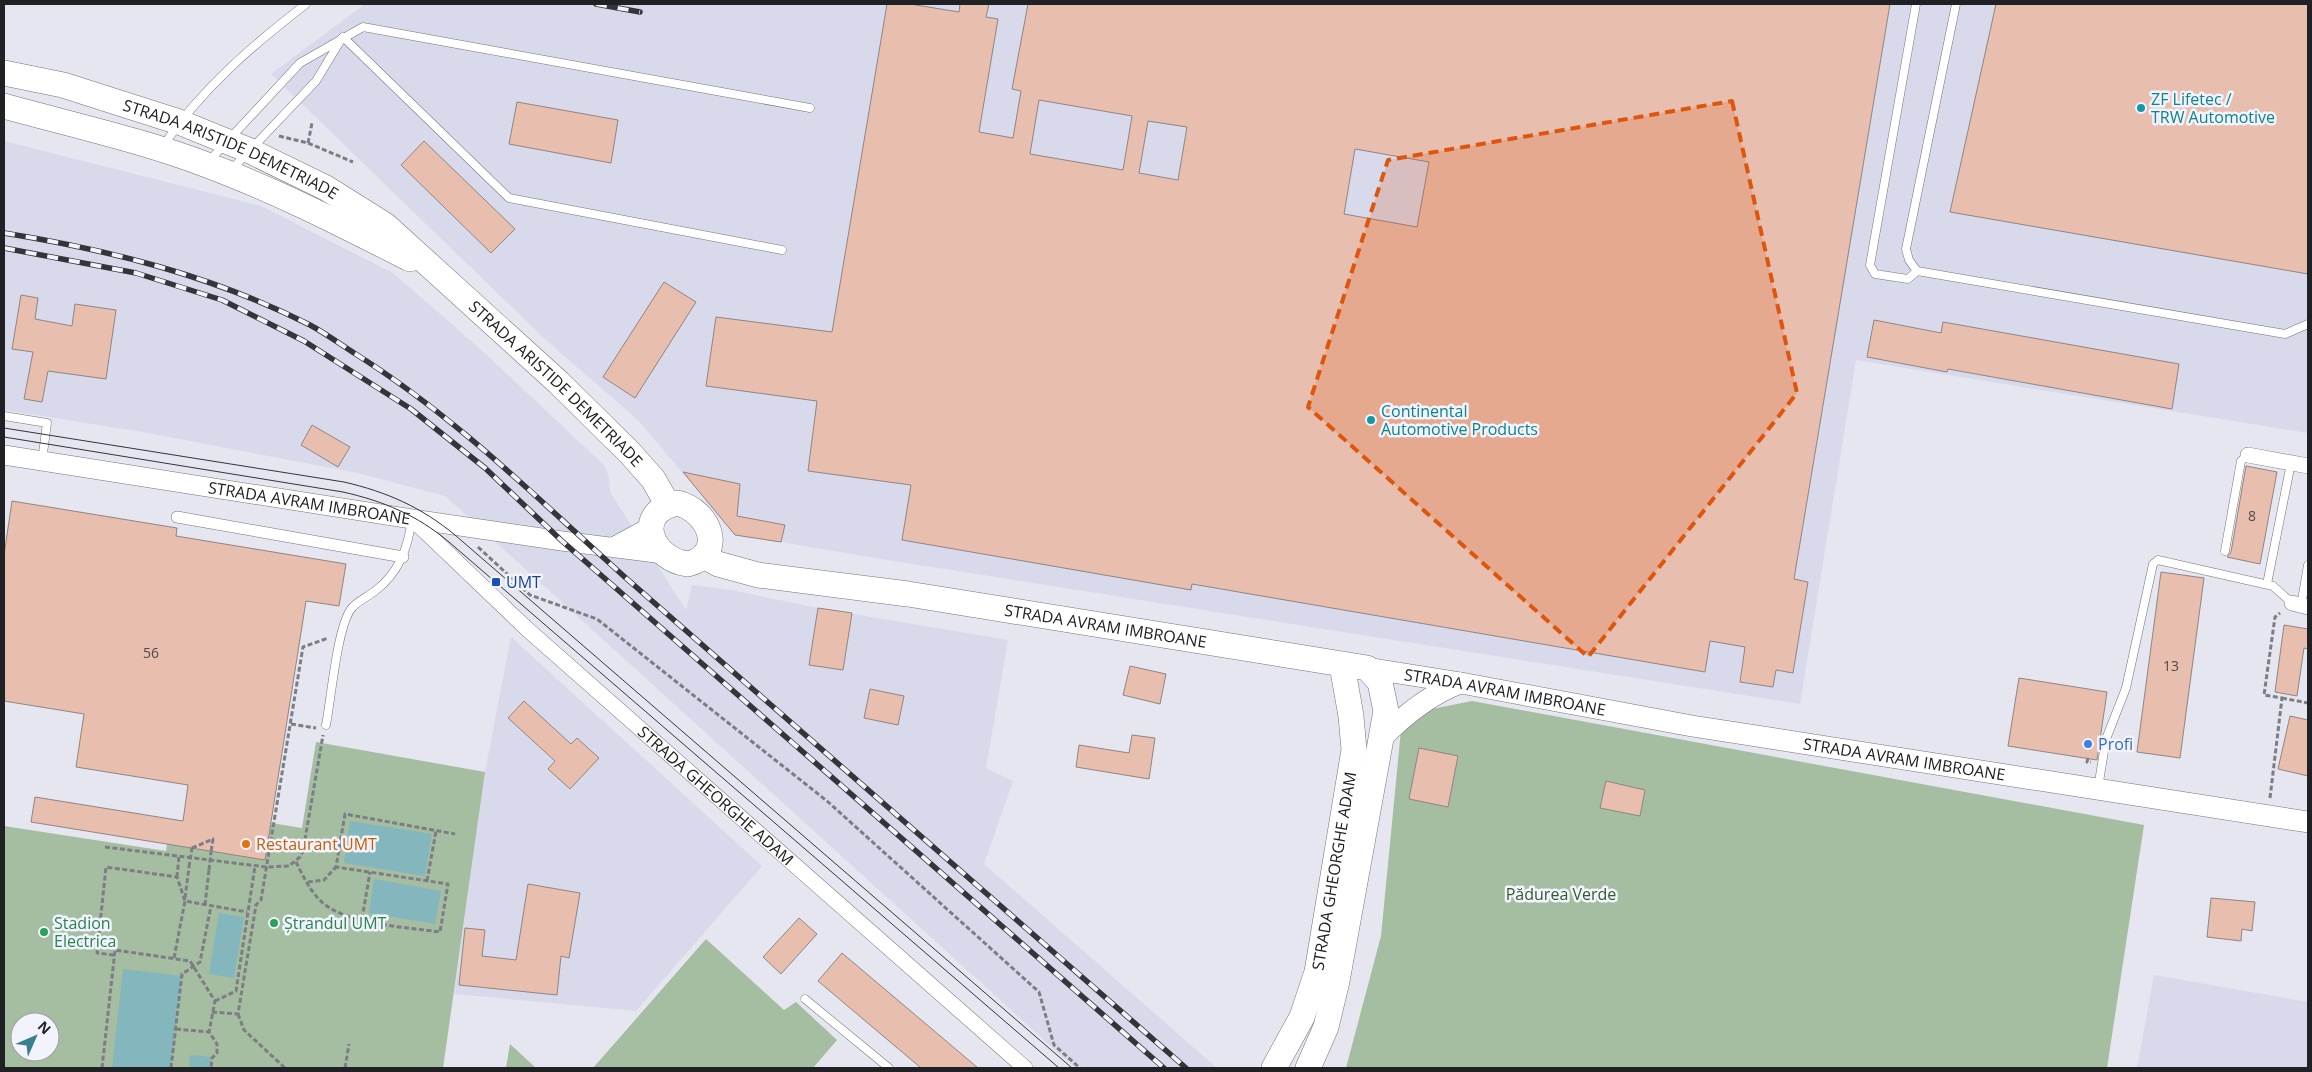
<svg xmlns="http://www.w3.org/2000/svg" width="2312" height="1072" font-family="'Open Sans',sans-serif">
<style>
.built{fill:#d8d9ea}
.green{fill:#a5bda1;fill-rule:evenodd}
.water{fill:#84b6be}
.building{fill:#e8beaf;stroke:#8f8582;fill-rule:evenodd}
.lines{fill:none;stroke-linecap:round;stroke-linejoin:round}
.service-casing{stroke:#73737b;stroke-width:9}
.pedestrian-casing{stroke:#73737b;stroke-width:12}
.minor-casing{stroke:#73737b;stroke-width:16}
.tertiary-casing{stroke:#73737b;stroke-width:20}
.secondary-casing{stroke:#73737b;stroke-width:22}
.primary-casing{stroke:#73737b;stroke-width:26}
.path{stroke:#7d7e84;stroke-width:3;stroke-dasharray:5 2.5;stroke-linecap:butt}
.service{stroke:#fff;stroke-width:8}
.pedestrian{stroke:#fff;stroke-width:11}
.minor{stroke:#fff;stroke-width:15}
.tertiary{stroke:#fff;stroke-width:19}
.secondary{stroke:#fff;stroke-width:21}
.primary{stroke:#fff;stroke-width:25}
.tram{stroke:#343539;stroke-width:1}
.rail-casing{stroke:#343539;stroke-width:5.5}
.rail{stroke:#f2f3fd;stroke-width:4;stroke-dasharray:11;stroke-linecap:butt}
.path-bridge{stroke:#7d7e84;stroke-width:3;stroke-dasharray:5 2.5;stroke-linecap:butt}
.marked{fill:#de560d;fill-opacity:0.2;stroke:#de560d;stroke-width:4;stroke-dasharray:10 6;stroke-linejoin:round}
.culture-dot{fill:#0f9aa8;stroke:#f2f3fd;stroke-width:2}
.transit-dot{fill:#1a4fb4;stroke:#f2f3fd;stroke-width:2}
.shop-dot{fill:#3f7fe0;stroke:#f2f3fd;stroke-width:2}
.food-dot{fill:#e8710a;stroke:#f2f3fd;stroke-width:2}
.leisure-dot{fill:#2e9e5b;stroke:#f2f3fd;stroke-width:2}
.labels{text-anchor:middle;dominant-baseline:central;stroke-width:5;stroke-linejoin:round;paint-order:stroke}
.number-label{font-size:14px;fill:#524847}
.culture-label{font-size:16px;fill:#0d838f;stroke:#f2f3fd;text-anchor:start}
.street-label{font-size:16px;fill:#202124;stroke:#f2f3fd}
.transit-label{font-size:16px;fill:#164399;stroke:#f2f3fd;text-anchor:start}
.shop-label{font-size:16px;fill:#366cbe;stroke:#f2f3fd;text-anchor:start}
.food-label{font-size:16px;fill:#c56008;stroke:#f2f3fd;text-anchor:start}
.park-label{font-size:16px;fill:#335a2e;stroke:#f2f3fd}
.leisure-label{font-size:16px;fill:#27864d;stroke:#f2f3fd;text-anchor:start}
</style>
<rect width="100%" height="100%" fill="#e5e6ef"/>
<g class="built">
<polygon points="365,4 2308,4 2308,433 1856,360 1800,704 881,559 734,534 638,420 547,341 271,74"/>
<polygon points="4,141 261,206 393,273 477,346 605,466 609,478 610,492 686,610 692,585 731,590 818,608 1008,640 986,768 1013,781 984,864 1217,1068 1075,1068 445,496 358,473 143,432 4,410"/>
<polygon points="511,637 762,866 636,1011 454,994 485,772"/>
<polygon points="2154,975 2308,1002 2308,1068 2137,1068"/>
</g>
<g class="green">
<polygon points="1472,701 2144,825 2107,1068 1346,1068 1381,936 1401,730 1422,711"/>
<path d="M316,742L485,772L443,1068H4V826L166,851L171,819L269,835L271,823L302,828ZM20,1022H50V1052H20Z"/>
<polygon points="706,939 784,1010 796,1002 837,1040 813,1068 593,1068"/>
<polygon points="510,1044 536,1068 506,1068"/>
</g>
<g class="water">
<polygon points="350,821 432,834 425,876 344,863"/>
<polygon points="374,879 441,891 435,924 369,913"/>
<polygon points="219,913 244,917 234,978 209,974"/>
<polygon points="123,969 181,976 171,1068 112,1068"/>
<polygon points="190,1055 211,1057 210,1068 189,1068"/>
</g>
<g class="building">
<path d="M887,4H910L959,12L960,4H989L986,17L998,19L979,132L1013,138L1021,91L1012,89L1028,4H1890L1794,579L1808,582L1793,673L1776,670L1773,687L1740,682L1745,647L1710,641L1705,672L1192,584L1191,590L902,540L911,485L808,471L817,401L706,386L716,317L832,332ZM1039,100L1132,116L1123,170L1030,154ZM1148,121L1187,127L1178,180L1139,173ZM1355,149L1429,162L1417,227L1344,214Z"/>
<polygon points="1996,4 2308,4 2308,274 1950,212"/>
<polygon points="517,102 618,120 611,163 509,144"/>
<polygon points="424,141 515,229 491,253 401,165"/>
<polygon points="664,282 696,302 635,398 603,377"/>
<polygon points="21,295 38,298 35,319 72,326 75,304 116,310 106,379 48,371 42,402 24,399 33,352 12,349"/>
<polygon points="1874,320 1941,333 1943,322 2179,364 2172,409 1948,369 1947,372 1867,357"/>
<polygon points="312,425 350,447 338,467 301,445"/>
<polygon points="2246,466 2277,472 2260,564 2227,557 2231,552"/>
<polygon points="683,472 740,484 737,516 785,525 781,542 735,535"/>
<polygon points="12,501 177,528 176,536 346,564 339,606 306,601 265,860 31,822 35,797 183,821 188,785 76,767 84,714 4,701 4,555"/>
<polygon points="2161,572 2204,578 2180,758 2137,752"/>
<polygon points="818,608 852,613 843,670 809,665"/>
<polygon points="2284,625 2308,629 2308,649 2304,648 2297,696 2275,692"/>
<polygon points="1130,666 1166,674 1160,704 1123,695"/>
<polygon points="2019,678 2107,692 2097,760 2008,746"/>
<polygon points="870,689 904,696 898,725 864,718"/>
<polygon points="524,701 571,744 577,738 599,758 570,789 548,769 555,761 508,718"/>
<polygon points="2290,716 2308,720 2308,776 2278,769"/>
<polygon points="1132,735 1155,738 1149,779 1076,767 1079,745 1129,753"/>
<polygon points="1419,748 1458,756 1448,807 1409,799"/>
<polygon points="1606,781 1645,790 1640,816 1600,808"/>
<polygon points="528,884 580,893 569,958 561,956 557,995 459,985 465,928 485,930 482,956 516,960"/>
<polygon points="2211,898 2255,902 2252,931 2242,929 2241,941 2207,937"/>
<polygon points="799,918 817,934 781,974 763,957"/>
<polygon points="842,953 978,1068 921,1068 818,981"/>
</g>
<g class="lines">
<g class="service-casing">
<g id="service">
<polyline points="1916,4 1870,265 1875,274 1908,279 1917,271"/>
<polyline points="1956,4 1906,249 1909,260 1917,271 2285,334 2308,324"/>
<polyline points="343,37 509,198 782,250"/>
<path d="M163,146C201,89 253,45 306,4"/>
<polyline points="209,161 300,63 363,27 810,108"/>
<polyline points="231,170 316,81 342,38"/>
<polyline points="4,416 47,423 42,461"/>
<polyline points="2225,551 2241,461 2248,455"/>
<polyline points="2267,584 2291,463"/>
<polyline points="2301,606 2308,565"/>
<path d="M326,725C331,700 337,628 351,609C356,602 367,597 375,591C399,573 408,548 412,519"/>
<polyline points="2098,788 2106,739 2126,688 2153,564 2158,560 2273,586 2292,603"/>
<polyline points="805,999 889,1068"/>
</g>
</g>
<g class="pedestrian-casing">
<polyline id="pedestrian" points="177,517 403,557"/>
</g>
<g class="minor-casing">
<g id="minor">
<polyline points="2248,455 2308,466"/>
<path id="s1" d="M412,519L527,629L1025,1068"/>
<polyline points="2292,603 2308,607"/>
</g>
</g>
<g class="tertiary-casing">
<g id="tertiary">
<path id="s2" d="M4,455L412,519L562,541L664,554"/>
<polyline points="615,546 650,527"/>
</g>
</g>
<g class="secondary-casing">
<g id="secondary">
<path id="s3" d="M1367,668L1461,683L1692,726L2308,822"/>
<path d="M1382,738C1405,714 1429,695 1460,683"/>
</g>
</g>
<g class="primary-casing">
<g id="primary">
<path id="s4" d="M4,73L63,85L179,122L248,150L326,188L385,225L558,382L630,453L653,479L668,505"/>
<path d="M4,106C72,125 141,140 207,165C277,191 343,225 410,259"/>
<path d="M677,503C709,510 727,554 688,564C652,560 632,513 677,503Z"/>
<path id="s5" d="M704,556L718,564L758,575L908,594L1367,668L1380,682L1386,711L1337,981L1326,1027L1308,1068"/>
<path id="s6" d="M1274,1068L1302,1017L1317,972L1354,750L1351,716L1342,665"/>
</g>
</g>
<g class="path">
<polyline points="279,136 308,143 353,162"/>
<polyline points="308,143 312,123"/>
<polyline points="478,547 530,595 597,619 827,801 1039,992 1054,1045 1080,1068"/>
<polyline points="2282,698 2308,703"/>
<polyline points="291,724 316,728"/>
<polyline points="2088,758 2087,762 2091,762"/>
<polyline points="2270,798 2282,698 2264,695 2275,617 2280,613"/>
<polyline points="105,847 266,867 289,866 300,857 303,851 323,735"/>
<polyline points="192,848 213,839 211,852"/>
<path d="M296,862C303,876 311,893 324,904C351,925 406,927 440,932L448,884L336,867L345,814L455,834"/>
<polyline points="177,877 179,856"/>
<polyline points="427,881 436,831"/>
<polyline points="308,882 324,880 336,867"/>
<polyline points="185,898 189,867"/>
<polyline points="205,905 209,870"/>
<polyline points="362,919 370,872"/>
<polyline points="114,955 97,953 106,867 177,877 185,901"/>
<polyline points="174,958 185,901 247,912"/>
<polyline points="215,1001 236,991 255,866"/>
<polyline points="212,1012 238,1014 256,905 261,900 303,647 328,638"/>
<polyline points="238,1014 244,1030 285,1068"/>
<polyline points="176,1029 209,1032"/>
<polyline points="102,1068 115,950 190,961 215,1001 209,1032 217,1044 217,1053 212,1058 211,1068"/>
<polyline points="171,1068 182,974 200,962 211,906"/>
<polyline points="345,1068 349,1044"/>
</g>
<use href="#service" class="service"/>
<use href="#pedestrian" class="pedestrian"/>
<use href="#minor" class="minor"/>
<use href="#tertiary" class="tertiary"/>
<use href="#secondary" class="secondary"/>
<use href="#primary" class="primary"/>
<g class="tram">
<path d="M4,428L344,482C387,492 421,507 455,535L1072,1068"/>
<path d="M4,437L343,492C383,501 417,515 449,542L1059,1068"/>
</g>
<g class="rail-casing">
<g id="rail">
<polyline points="596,4 640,12"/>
<path d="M4,233C110,250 213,276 310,325C325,333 340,344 354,353C455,416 539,500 627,579L1186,1068"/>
<polyline points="4,248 136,273 222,300 304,341 411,409 485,468 562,541 1164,1068"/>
</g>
</g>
<use href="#rail" class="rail"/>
<g class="path-bridge">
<polyline points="189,867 192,848"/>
<polyline points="209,870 211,852"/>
</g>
</g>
<path class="marked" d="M1732,101L1797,393L1588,657L1308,407L1388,160Z"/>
<g class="culture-dot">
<circle cx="2141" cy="108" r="5"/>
<circle cx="1371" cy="420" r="5"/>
</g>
<rect class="transit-dot" x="491" y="577" width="10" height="10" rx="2.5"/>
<circle class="shop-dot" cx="2088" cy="744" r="5"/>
<circle class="food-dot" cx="246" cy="844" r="5"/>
<g class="leisure-dot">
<circle cx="274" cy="923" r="5"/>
<circle cx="44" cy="932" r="5"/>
</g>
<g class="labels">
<g class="number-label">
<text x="2252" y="515">8</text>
<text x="151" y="652">56</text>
<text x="2171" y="665">13</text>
</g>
<g class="culture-label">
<text x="2151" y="99">ZF Lifetec /<tspan x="2151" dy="18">TRW Automotive</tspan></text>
<text x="1381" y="411">Continental<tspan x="1381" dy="18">Automotive Products</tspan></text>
</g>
<g class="street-label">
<text stroke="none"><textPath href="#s4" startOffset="240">STRADA ARISTIDE DEMETRIADE</textPath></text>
<text stroke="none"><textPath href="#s4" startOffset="646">STRADA ARISTIDE DEMETRIADE</textPath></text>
<text stroke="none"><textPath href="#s2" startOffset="309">STRADA AVRAM IMBROANE</textPath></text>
<text stroke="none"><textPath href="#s5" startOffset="409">STRADA AVRAM IMBROANE</textPath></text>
<text stroke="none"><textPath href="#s3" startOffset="140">STRADA AVRAM IMBROANE</textPath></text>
<text stroke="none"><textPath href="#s3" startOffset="545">STRADA AVRAM IMBROANE</textPath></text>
<text stroke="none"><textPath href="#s1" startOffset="411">STRADA GHEORGHE ADAM</textPath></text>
<text stroke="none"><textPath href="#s6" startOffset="208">STRADA GHEORGHE ADAM</textPath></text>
</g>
<g class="transit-label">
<text x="506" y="582">UMT</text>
</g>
<g class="shop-label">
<text x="2098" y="744">Profi</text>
</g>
<g class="food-label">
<text x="256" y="844">Restaurant UMT</text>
</g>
<g class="park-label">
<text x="1561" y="894">Pădurea Verde</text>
</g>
<g class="leisure-label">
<text x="54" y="923">Stadion<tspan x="54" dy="18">Electrica</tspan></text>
<text x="284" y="923">Ștrandul UMT</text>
</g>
</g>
<rect width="2312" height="1072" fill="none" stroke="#202124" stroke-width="10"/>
<g transform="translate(35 1037) rotate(45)"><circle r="24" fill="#f2f3fd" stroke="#9e9fa6"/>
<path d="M0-4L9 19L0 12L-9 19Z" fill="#3a808c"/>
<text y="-8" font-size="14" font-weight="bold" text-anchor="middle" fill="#202124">N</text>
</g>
</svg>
